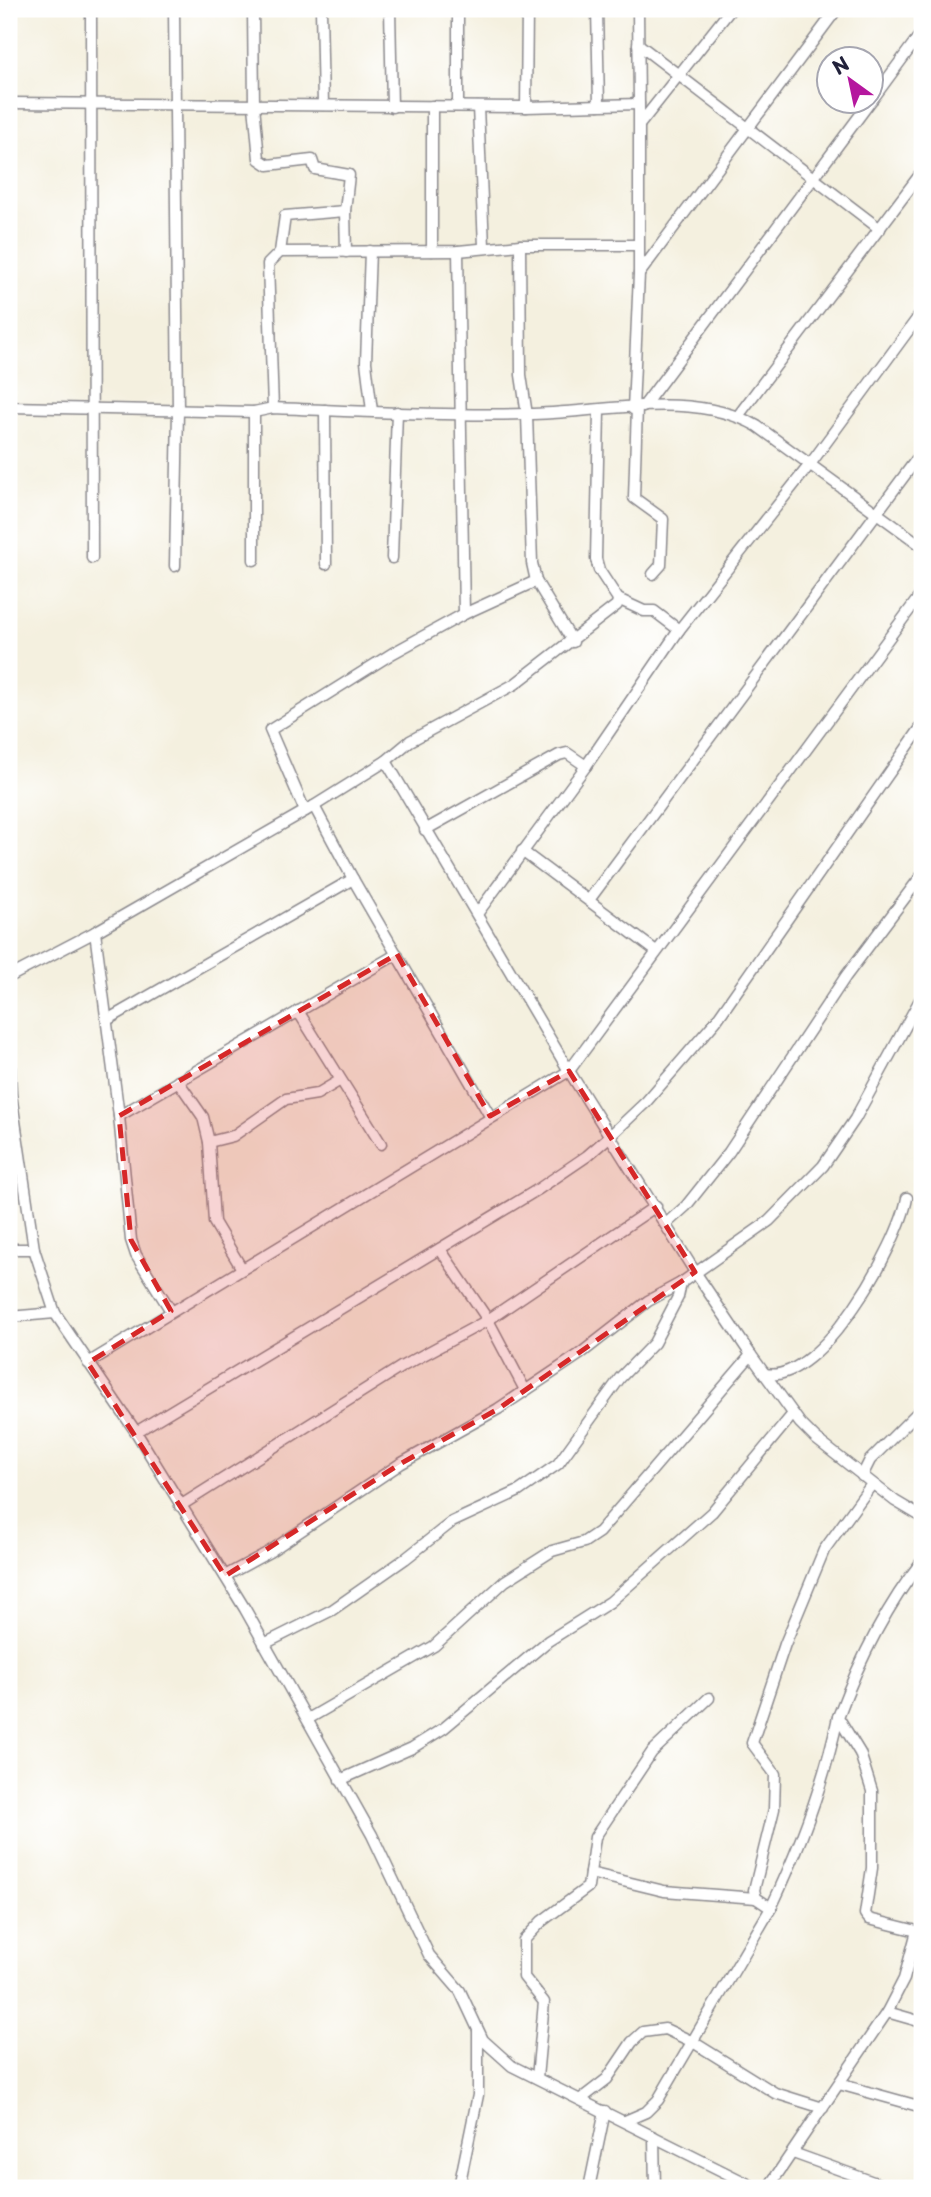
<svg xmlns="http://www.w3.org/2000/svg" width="931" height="2197" font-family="'Playpen Sans',sans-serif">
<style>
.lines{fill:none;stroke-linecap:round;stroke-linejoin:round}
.minor-casing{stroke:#8b898d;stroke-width:13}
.minor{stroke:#fff;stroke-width:10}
.marked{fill:#d62828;fill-opacity:0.2;stroke:#d62828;stroke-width:5;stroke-dasharray:14 9;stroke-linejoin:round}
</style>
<rect width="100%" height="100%" fill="#fff"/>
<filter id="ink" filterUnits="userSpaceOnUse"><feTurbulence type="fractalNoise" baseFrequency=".0143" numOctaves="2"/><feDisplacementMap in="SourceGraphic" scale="14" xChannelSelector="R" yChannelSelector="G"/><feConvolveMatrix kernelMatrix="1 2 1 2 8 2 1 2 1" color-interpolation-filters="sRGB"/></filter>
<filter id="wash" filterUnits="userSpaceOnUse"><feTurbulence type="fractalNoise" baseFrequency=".00686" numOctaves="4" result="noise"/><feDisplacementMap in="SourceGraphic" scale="28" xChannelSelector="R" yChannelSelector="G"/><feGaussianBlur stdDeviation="1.57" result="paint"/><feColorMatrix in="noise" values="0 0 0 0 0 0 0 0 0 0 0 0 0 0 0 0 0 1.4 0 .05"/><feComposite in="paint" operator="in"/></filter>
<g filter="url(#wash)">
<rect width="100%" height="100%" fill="#f4f0df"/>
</g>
<g filter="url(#ink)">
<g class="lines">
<g class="minor-casing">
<g id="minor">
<polyline points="91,9 92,558"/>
<polyline points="174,9 178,411 175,566"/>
<polyline points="253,9 254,105 259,159 268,165 312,160 315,169 349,175 345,211 346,252"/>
<polyline points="321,9 323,105"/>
<polyline points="390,9 392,107"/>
<polyline points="597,9 599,105"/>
<polyline points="638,44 880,229"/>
<polyline points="872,100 922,32"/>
<polyline points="9,103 526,107 639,104 638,9"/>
<polyline points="432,106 432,251"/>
<polyline points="458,106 458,9"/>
<polyline points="478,107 484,246"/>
<polyline points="526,107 527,9"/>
<polyline points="640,124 731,9"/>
<polyline points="370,251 366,362 372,411"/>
<polyline points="458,251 464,614"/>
<polyline points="280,252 285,216 345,211"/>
<polyline points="639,274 837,9"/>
<path d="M9,407L254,412L273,408C357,411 443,416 528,414C600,413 692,389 757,426L922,546"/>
<polyline points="637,407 634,498 663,519 661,565 653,574"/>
<polyline points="643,407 870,102"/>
<polyline points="273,408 268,264 280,252 458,251 520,245 637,245"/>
<polyline points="633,409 639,274 639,104"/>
<polyline points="325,410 326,564"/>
<polyline points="254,412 254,560"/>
<polyline points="738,416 922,172"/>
<polyline points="392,558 397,412"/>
<polyline points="536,581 573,642"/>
<polyline points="618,599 644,611 654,611 679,630"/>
<polyline points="386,761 569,1071 695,1272 751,1355 800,1423 816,1439 895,1501 922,1517"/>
<polyline points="314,806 353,879 490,1116"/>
<polyline points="305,811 270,730 393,653 464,614 536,581 532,563 527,415 521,375 520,245"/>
<polyline points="425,830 559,755 567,753 586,766"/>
<polyline points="522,851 656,951"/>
<polyline points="589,900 922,452"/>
<polyline points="477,914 586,766 679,630 811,463 922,312"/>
<polyline points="95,932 119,1116 131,1240 136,1255 171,1311"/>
<polyline points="9,977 95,932 314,806 386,761 410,741 515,684 617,605 618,599 599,570 596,559 599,411"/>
<polyline points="298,1011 381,1144"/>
<polyline points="107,1020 353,879"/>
<polyline points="9,1044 11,1094 34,1249 55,1313 136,1432 245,1609 372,1835 429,1955 460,1991 483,2040 512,2066 756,2188"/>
<polyline points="178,1081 203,1117 209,1142 214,1222 242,1269"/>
<polyline points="119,1116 397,954"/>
<polyline points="209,1142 233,1136 286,1099 317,1094 339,1081"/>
<polyline points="667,1223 686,1206 729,1152 846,976 922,875"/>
<polyline points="9,1249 34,1249"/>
<polyline points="440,1249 488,1320 525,1390"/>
<polyline points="9,1317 55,1313"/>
<polyline points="88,1363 569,1071 922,593"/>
<path d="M765,1374C821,1385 899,1244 907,1198"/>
<polyline points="136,1432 537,1190 587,1156 610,1136 646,1102 716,1021 922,726"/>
<polyline points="862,1476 870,1460 922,1408"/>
<polyline points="180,1506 401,1367 488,1320 656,1206"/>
<polyline points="225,1576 269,1552 400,1464 498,1409 580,1354 648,1301 681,1283 769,1221 823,1166 855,1119 922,996"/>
<polyline points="264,1644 332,1610 405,1559 452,1522 519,1491 558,1464 620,1378 654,1343 678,1297 681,1283"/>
<polyline points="709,1698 652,1752 595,1837 590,1873 664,1891 756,1898"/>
<polyline points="308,1719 434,1646 505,1581 552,1551 584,1542 599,1532 751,1355"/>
<polyline points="340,1780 412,1748 444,1728 548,1641 610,1602 712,1512 793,1414"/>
<path d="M771,1908C800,1847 824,1783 838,1717"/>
<path d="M917,1931L869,1919L865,1914L872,1868V1791L860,1753L838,1717C859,1661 885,1608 922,1561"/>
<polyline points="887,2012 922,2022"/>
<polyline points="537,2078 544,2002 524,1977 524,1940 542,1921 588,1887 590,1873"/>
<polyline points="839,2084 922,2107"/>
<polyline points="581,2099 607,2079 632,2042 643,2032 665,2029 693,2042 775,2093 823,2108"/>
<polyline points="625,2121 646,2112 658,2100 771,1908 756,1898 754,1890 774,1809 775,1774 752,1743 785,1644 824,1550 872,1484"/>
<polyline points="654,2137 655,2188"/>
<polyline points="793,2153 890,2188"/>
<polyline points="464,2188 460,2182 478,2095 478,2031"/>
<polyline points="589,2188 605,2111"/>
<polyline points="768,2188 887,2012 904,1979 917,1931 922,1931"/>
</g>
</g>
<use href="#minor" class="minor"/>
</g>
</g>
<path class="marked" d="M397,954L490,1116L569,1071L695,1272L498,1409L400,1464L225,1576L88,1363L171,1311L131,1240L119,1116Z"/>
<rect width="931" height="2197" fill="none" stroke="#fff" stroke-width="35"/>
<g transform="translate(850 80) rotate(327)"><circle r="33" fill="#ffffff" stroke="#a7a7b1" stroke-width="2"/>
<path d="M0-5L12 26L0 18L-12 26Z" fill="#b5179e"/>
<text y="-10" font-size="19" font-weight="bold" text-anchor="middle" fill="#22223b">N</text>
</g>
</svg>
